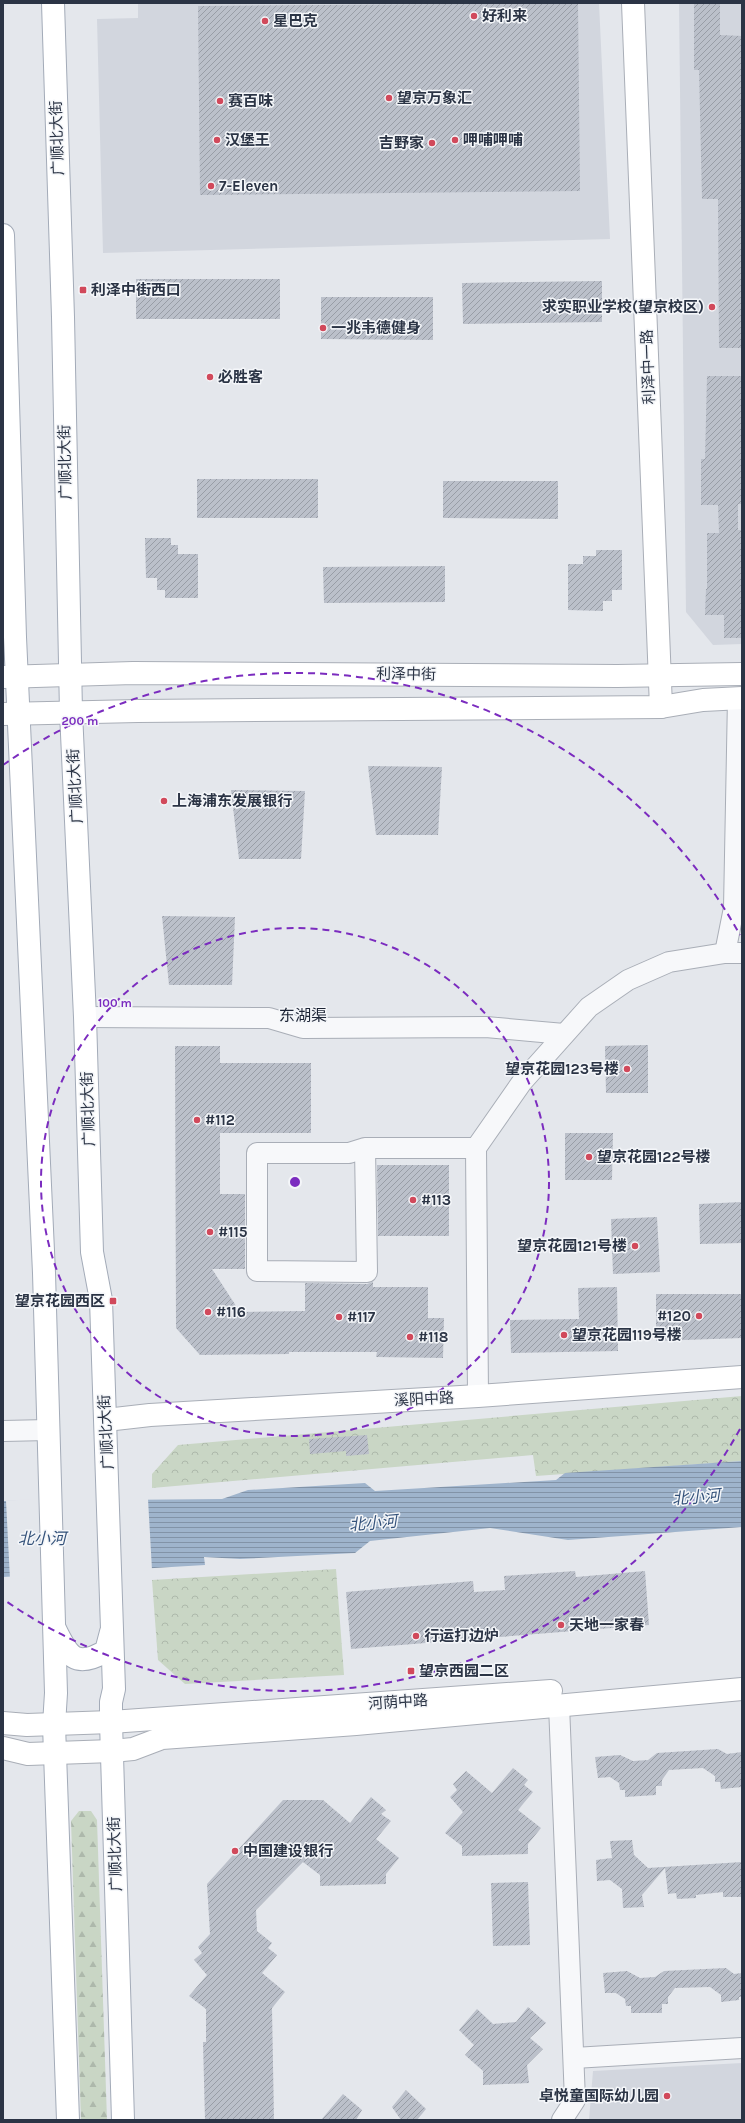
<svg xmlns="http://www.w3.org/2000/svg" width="745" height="2123" font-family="Karla,'Noto Sans SC',sans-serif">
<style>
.built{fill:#d2d6de}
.forest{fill:url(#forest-firs)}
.park{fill:url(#park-crowns)}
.water{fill:url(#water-rules)}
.pier{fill:#e4e7ec}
.building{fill:url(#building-hatch)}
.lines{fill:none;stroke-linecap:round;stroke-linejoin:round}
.street-casing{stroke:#a9aeb7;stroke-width:22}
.secondary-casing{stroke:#a9aeb7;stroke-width:24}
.primary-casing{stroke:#a3abb8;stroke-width:24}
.street{stroke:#f7f8fa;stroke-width:20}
.secondary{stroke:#fff;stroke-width:22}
.primary{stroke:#fff;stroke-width:22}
.ring{fill:none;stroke:#7b2cbf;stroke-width:2;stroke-dasharray:7 5}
.poi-dot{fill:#d1495b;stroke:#f4f6f9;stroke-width:1.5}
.labels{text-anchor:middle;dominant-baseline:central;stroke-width:3;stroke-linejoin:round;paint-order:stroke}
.poi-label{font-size:15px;font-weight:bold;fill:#2b3445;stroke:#f4f6f9;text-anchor:start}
.street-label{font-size:15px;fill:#2b3445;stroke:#f4f6f9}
.neighbourhood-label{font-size:16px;fill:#1d2536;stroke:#f4f6f9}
.water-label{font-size:16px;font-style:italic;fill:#34527a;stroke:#f4f6f9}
.centre{fill:#7b2cbf;stroke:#f4f6f9;stroke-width:2}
.ring-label{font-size:12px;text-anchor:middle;font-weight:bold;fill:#7b2cbf;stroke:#f4f6f9;stroke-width:3;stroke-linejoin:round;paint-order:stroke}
</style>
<defs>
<pattern id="forest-firs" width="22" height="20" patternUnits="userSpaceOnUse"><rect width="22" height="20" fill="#c9d6c5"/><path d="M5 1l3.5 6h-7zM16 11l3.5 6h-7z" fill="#adb8ab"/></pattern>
<pattern id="park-crowns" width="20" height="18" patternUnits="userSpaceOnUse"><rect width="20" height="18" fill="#c9d6c5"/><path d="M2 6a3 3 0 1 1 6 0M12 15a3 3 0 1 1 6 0" fill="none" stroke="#adb8ab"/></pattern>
<pattern id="water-rules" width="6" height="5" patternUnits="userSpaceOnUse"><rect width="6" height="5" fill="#9fb4cc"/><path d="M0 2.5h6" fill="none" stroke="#8293a7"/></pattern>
<pattern id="building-hatch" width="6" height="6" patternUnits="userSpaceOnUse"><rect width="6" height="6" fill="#bbc0ca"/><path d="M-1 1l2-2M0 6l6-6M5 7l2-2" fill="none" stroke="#989da6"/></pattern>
</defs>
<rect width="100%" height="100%" fill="#e4e7ec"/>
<g class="built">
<polygon points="138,3 599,3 610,239 103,253 97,19 138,18"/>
<polygon points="679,3 742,3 742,644 713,645 686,612"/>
<polygon points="742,2063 742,2120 589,2120 593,2071"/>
</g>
<polygon class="forest" points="79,1811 91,1811 97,1820 107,2120 81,2120 71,1821"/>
<g class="park">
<polygon points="742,1396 742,1461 536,1476 533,1455 152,1488 152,1474 178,1445"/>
<polygon points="336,1569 344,1675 185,1684 158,1660 152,1580"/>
</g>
<polygon class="water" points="742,1461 742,1527 568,1540 490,1528 370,1541 355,1553 240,1559 204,1557 205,1565 3,1577 3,1501 222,1499 248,1490 365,1483 375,1491 556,1480 565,1473"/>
<polygon class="pier" points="31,1499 148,1499 152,1570 10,1579 6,1501"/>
<g class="building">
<polygon points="578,3 580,191 200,195 198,6"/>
<polygon points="694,3 720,3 720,35 742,36 742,348 719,348 718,199 702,199 699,70 694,70"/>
<rect x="136" y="279" width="144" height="40"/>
<polygon points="602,281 602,322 463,324 462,283"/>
<polygon points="321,297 433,297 433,340 321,339"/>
<polygon points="707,376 742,376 742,504 738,504 738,530 742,530 742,638 724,638 724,615 705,615 706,589 707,589 707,533 719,533 718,505 701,505 701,459 705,459"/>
<rect x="197" y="479" width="121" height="39"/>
<polygon points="443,481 558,481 558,519 443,518"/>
<polygon points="145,538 171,538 171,545 178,545 178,554 198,554 198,598 165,598 165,590 157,590 157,578 146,578"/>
<polygon points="596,550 622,550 622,590 612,590 612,601 603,601 603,611 568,610 568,564 583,564 583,556 596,556"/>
<polygon points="445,566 445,602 324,603 323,567"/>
<polygon points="368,766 442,767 438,835 376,835"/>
<polygon points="231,790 305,791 301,859 239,859"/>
<polygon points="162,916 235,917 232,985 169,985"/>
<polygon points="648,1045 648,1093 606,1093 605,1046"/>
<polygon points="175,1046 220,1046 220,1063 311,1063 311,1133 220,1133 220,1194 245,1194 245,1269 212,1269 240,1312 305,1311 305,1283 367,1284 373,1282 373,1287 428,1287 428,1318 444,1318 443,1358 376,1357 377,1352 289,1352 289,1354 200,1355 176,1328"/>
<polygon points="565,1133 613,1133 612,1180 565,1180"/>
<polygon points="377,1165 449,1165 449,1236 378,1236"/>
<polygon points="742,1202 742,1243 700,1244 699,1204"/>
<polygon points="657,1217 660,1272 613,1274 611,1219"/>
<polygon points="617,1287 618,1351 511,1353 510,1320 579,1319 578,1288"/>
<polygon points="656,1294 742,1294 742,1338 656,1341"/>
<polygon points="367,1435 369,1454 346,1456 346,1451 310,1454 309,1439"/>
<polygon points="575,1571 576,1577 645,1571 649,1625 351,1649 346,1592 473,1581 474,1592 505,1590 504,1576"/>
<polygon points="718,1749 727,1754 742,1752 742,1787 721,1789 720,1782 715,1782 715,1776 703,1768 669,1770 662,1780 662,1786 656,1786 656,1795 625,1797 625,1790 620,1790 619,1783 610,1777 598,1778 595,1757 620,1755 633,1761 648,1760 657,1753"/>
<polygon points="513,1768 528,1780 524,1785 533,1792 518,1810 541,1828 528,1844 528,1854 462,1856 462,1846 445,1833 463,1812 450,1797 457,1790 453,1784 466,1771 492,1793"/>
<polygon points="371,1797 386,1810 381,1814 391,1821 376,1839 399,1858 386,1874 386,1884 320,1886 320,1875 303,1862 256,1910 257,1931 272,1943 268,1948 277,1955 262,1973 285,1992 272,2008 274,2120 205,2120 203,2042 206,2042 206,2009 189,1996 207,1975 194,1960 202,1953 198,1947 210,1934 207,1884 283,1800 323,1800 350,1823"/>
<polygon points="632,1840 634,1855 648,1868 742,1862 742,1897 723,1897 723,1892 696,1895 696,1898 677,1899 676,1893 668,1894 665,1868 642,1895 644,1907 623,1908 622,1889 610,1880 597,1881 596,1860 612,1858 610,1841"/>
<polygon points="528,1882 530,1945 493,1946 491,1883"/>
<polygon points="726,1968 734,1974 742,1973 742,1997 739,1997 739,2000 721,2002 721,1995 710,1987 675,1988 668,1997 668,2004 662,2004 662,2013 631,2013 631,2006 626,2006 625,1999 616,1993 605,1993 603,1973 627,1971 640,1978 655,1977 664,1971"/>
<polygon points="528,2007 546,2023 530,2038 543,2049 527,2065 529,2083 483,2085 483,2071 465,2055 474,2045 459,2030 477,2009 493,2024 516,2022"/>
<polygon points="406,2090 426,2109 417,2120 401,2120 392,2107"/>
<polygon points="343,2094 362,2110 356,2120 321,2120"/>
</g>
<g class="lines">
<g class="street-casing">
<g id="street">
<polyline points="725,953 734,908 738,698"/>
<polyline points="85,1017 269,1018 303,1028 486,1027 564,1034"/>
<polyline points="365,1148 367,1272 257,1271 257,1153 349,1153 365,1148 476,1148"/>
<polyline points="478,1396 476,1148 522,1082 589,1007 628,980 669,962 725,953 742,953"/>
<polyline points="3,1431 48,1430"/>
<polyline points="559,1705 575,2100 562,2120"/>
<polyline points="574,2058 742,2048"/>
</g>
</g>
<g class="secondary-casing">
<g id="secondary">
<polyline points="633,3 661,707"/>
<polyline points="3,677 133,673 617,676 742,674"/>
<polyline points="3,714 138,711 661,707 703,700 742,698"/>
<polyline points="106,1420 150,1415 478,1396 742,1377"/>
<polyline points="3,1723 27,1725 111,1722 551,1691"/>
<polyline points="3,1748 28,1754 112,1751 133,1749 162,1738 356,1724 742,1689"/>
</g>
</g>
<g class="primary-casing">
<g id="primary">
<polyline points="53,3 63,317 71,712 85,1017 92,1252 101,1300 114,1689 111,1702 111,1722 123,2120"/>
<polyline points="3,235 15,637 44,1273 56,1693 54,1725 68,2120"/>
<path d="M55,1629C68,1656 75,1669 106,1651L111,1632"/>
</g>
</g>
<use href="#street" class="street"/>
<use href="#secondary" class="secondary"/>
<use href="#primary" class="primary"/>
</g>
<g class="ring">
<circle cx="295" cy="1182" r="254"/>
<path d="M740 1429A509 509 0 0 1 3 1599M3 765A509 509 0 0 1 740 935"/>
</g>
<g class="poi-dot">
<circle cx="474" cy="16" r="4"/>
<circle cx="265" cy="21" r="4"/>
<circle cx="389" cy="98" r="4"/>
<circle cx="220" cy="101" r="4"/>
<circle cx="217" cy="140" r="4"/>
<circle cx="455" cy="140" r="4"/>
<circle cx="432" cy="143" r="4"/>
<circle cx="211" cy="186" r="4"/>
<rect x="79" y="286" width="8" height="8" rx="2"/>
<circle cx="712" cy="307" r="4"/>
<circle cx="323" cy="328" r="4"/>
<circle cx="210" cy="377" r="4"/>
<circle cx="164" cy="801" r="4"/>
<circle cx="627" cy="1069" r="4"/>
<circle cx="197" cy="1120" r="4"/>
<circle cx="589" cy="1157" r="4"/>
<circle cx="413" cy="1200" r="4"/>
<circle cx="210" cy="1232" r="4"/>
<circle cx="635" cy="1246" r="4"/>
<rect x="109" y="1297" width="8" height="8" rx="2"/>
<circle cx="208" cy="1312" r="4"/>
<circle cx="699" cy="1316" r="4"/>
<circle cx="339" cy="1317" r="4"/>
<circle cx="564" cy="1335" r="4"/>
<circle cx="410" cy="1337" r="4"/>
<circle cx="561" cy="1625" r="4"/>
<circle cx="416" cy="1636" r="4"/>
<rect x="407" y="1667" width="8" height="8" rx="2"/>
<circle cx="235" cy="1851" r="4"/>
<circle cx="667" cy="2096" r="4"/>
</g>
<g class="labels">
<g class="poi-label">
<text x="482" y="16">好利来</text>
<text x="273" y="21">星巴克</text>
<text x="397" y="98">望京万象汇</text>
<text x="228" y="101">赛百味</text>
<text x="225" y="140">汉堡王</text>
<text x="463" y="140">呷哺呷哺</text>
<text x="424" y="143" text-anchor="end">吉野家</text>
<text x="219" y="186">7-Eleven</text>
<text x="91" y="290">利泽中街西口</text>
<text x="704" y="307" text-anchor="end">求实职业学校(望京校区)</text>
<text x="331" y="328">一兆韦德健身</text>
<text x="218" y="377">必胜客</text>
<text x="172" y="801">上海浦东发展银行</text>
<text x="619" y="1069" text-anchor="end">望京花园123号楼</text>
<text x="205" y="1120">#112</text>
<text x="597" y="1157">望京花园122号楼</text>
<text x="421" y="1200">#113</text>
<text x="218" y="1232">#115</text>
<text x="627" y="1246" text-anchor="end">望京花园121号楼</text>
<text x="105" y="1301" text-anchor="end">望京花园西区</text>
<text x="216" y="1312">#116</text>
<text x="691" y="1316" text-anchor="end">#120</text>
<text x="347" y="1317">#117</text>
<text x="572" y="1335">望京花园119号楼</text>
<text x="418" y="1337">#118</text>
<text x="569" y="1625">天地一家春</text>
<text x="424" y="1636">行运打边炉</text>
<text x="419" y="1671">望京西园二区</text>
<text x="243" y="1851">中国建设银行</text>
<text x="659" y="2096" text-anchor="end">卓悦童国际幼儿园</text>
</g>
<g class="street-label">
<text transform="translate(57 138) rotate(-92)">广顺北大街</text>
<text transform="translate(648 367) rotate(-92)">利泽中一路</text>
<text transform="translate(65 462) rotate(-91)">广顺北大街</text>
<text transform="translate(406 674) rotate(1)">利泽中街</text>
<text transform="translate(75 786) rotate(-93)">广顺北大街</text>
<text transform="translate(88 1109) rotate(-92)">广顺北大街</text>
<text transform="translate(424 1399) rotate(-3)">溪阳中路</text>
<text transform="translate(106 1432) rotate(-93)">广顺北大街</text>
<text transform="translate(398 1702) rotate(-4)">河荫中路</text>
<text transform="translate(115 1854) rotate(-92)">广顺北大街</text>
</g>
<g class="neighbourhood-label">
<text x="303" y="1015">东湖渠</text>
</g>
<g class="water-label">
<text transform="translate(696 1497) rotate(-5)">北小河</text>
<text transform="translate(373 1523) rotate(-5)">北小河</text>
<text x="42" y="1538">北小河</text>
</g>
</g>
<circle cx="295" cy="1182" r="6" class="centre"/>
<g class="ring-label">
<text x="80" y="725">200 m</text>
<text x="115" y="1007">100 m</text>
</g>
<rect width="745" height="2123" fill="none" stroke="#2b3445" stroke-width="8"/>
</svg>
